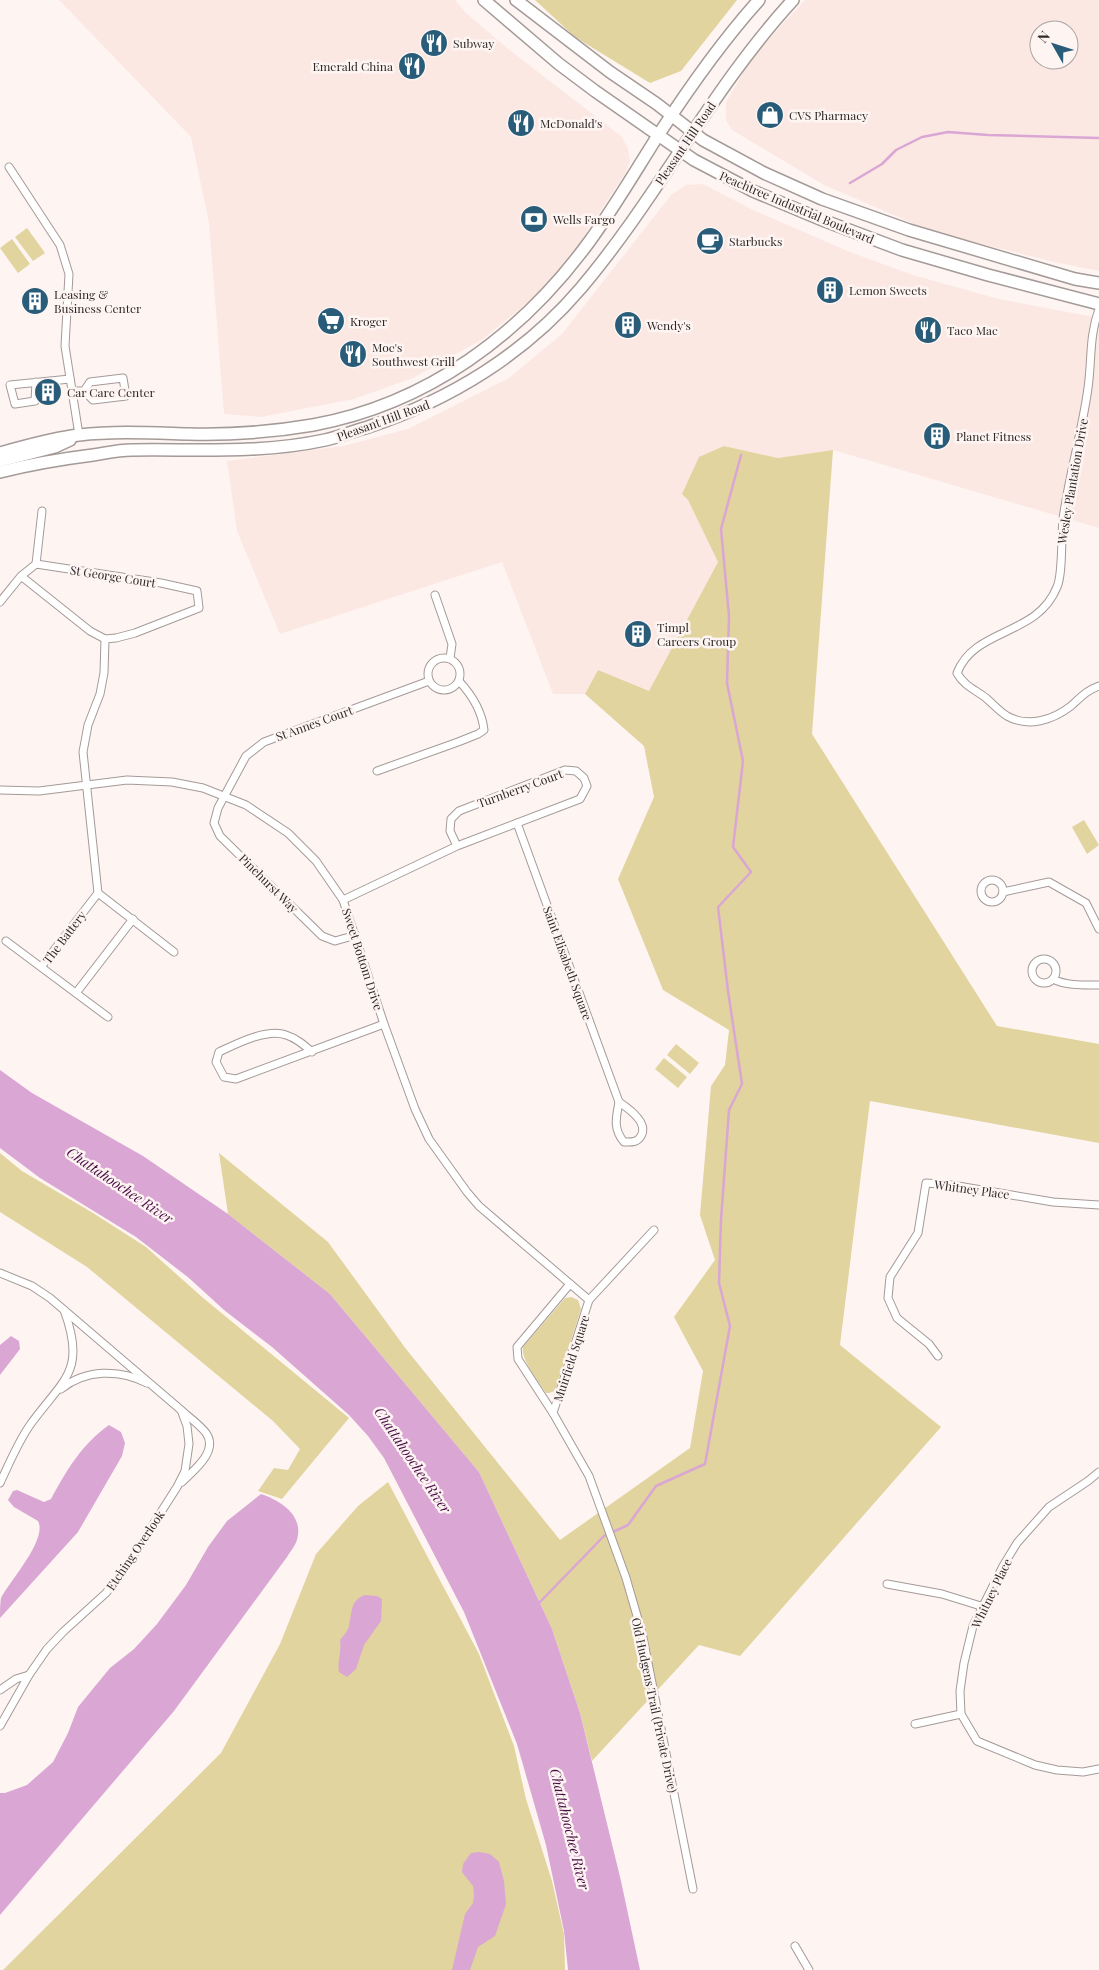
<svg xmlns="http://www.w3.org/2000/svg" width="1099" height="1970" font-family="'Playfair Display',serif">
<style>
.built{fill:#fbe8e3;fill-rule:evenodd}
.green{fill:#e1d49e}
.water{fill:#daa6d4}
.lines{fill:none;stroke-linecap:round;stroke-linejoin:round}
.stream{stroke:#daa6d4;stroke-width:2.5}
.minor-casing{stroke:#a49a97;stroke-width:9}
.trunk-casing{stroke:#a49a97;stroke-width:14}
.minor{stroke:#fff;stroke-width:7}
.trunk{stroke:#fff;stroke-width:11}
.labels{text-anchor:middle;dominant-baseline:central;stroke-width:5;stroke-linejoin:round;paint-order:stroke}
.poi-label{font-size:12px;fill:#2c2827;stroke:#fef5f3;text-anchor:start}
.street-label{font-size:12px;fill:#2c2827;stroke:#fef5f3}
.water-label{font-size:14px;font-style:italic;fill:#470945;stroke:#fef5f3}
</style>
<rect width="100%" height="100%" fill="#fef5f3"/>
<g class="built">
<polygon points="59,0 455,0 465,12 507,48 621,136 628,148 630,161 625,174 569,259 531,300 483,339 413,378 354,399 261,417 224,414 209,223 191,137"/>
<path d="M805,0H1099V271L1054,262L933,232L824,185L732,130L726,120V102L753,56ZM1039,30H1069V60H1039Z"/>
<polygon points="703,184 751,209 850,252 913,275 999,299 1099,318 1099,528 833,450 778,458 724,446 682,494 688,500 718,562 649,692 598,670 585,694 553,694 502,562 280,634 237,531 227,461 343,446 408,429 509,378 562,334 671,195 686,185"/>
</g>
<g class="green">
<polygon points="535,0 737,0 681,71 650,83 575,37"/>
<polygon points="27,228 45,253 33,261 15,237"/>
<polygon points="12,239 30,264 18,273 0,248"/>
<polygon points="724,446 778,458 833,450 812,734 997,1026 1099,1044 1099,1143 870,1101 840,1345 941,1427 740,1656 699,1645 592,1761 580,1713 552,1629 479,1472 330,1294 228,1214 219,1153 328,1242 406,1349 560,1540 690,1448 703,1371 674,1317 715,1260 700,1215 711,1086 725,1065 729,1030 663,990 618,879 654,797 644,746 585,694 598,670 649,691 718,562 688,500 682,494 699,457"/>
<polygon points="1084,820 1099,845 1087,854 1072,827"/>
<polygon points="676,1044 699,1063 690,1074 667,1055"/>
<polygon points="664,1058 687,1077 678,1088 655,1069"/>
<polygon points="0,1153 22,1171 93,1213 146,1247 202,1297 349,1418 282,1499 258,1491 274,1468 288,1470 300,1449 273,1421 87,1267 0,1212"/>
<path d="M571,1297L578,1300L581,1309L555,1391L549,1393H546C539,1382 520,1358 523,1347L565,1298Z"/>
<polygon points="388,1482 479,1654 514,1746 526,1799 552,1881 564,1934 565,1970 3,1970 221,1753 280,1644 316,1554 358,1506"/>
</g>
<g class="water">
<polygon points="0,1070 32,1093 143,1156 228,1214 330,1294 479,1472 552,1629 580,1713 621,1881 640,1970 568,1970 564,1931 546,1845 517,1744 464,1612 384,1458 368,1436 349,1415 272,1347 224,1310 189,1278 136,1237 40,1178 0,1148"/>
<polygon points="11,1336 19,1341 20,1349 0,1375 0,1345"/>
<path d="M109,1425L121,1432L125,1443L122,1456L78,1532L0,1618C0,1612 0,1604 1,1598C9,1582 48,1539 38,1521L14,1507L8,1500L13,1491L17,1490L44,1502L51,1499C67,1470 81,1445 109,1425Z"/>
<path d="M261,1494C281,1501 304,1515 297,1540C295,1546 290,1552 287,1557L174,1711L0,1915V1793H5L27,1785L53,1762L68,1733L78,1707L110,1668L134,1649L157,1624L186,1585L208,1547L227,1521Z"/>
<path d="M365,1595L377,1596L382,1599L381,1621L364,1645L356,1669L347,1677L339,1672C337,1661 342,1651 340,1640C344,1635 348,1631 349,1626C352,1613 350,1600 365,1595Z"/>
<polygon points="479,1852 490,1854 499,1862 504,1881 506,1904 495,1936 478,1947 470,1970 452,1970 465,1914 473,1903 474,1896 473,1886 462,1872 463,1864 471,1853"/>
</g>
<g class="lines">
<g class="stream">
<polyline points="850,183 882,164 896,150 922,137 948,132 988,135 1099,138"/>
<polyline points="539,1603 604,1536 628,1525 656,1486 705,1464 730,1326 719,1283 721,1220 729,1110 742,1084 728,991 718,907 751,872 733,847 743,761 727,683 729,616 721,529 741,455"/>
</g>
<g class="minor-casing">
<g id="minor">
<polyline points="9,167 60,245 69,274 65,346 79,435"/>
<path d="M1099,309C1089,336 1092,360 1088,388C1082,432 1069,475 1063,519C1061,536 1063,574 1057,587C1037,637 975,627 957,673C964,686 976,690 986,698C993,704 999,711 1007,716C1028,728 1053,720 1071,706C1080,698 1087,690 1099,686"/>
<polyline points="36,382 35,401 15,404 10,385 70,379"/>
<polyline points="72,391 84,391 93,400 126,396 123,378 90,382 84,391"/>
<polyline points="36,564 42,511"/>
<polyline points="435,595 452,644 450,658"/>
<polyline points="0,602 21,576 36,564 161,583 197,591 199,608 135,633 116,638 105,639 90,631 21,576"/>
<circle cx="444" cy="674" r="16"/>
<path d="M377,771L458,742L478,734L484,730C482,711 471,694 459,681"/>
<polyline points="0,790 39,791 127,780 172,782 203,788 246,805 288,833 316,861 343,900 384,1024 415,1109 429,1139 467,1192 479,1206 589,1300"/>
<polyline points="517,823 619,1102"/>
<circle cx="992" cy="891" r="11"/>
<polyline points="1003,892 1049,882 1086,903 1099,929"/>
<polyline points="98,893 174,952"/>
<polyline points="343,900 457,846 580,799 587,786 584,778 576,771 565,770 459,811 451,819 450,831 457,846"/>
<polyline points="356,935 335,941 322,936 220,836 214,823 218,808 246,756 264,742 429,681"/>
<polyline points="6,941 108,1017"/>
<circle cx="1044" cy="971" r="12"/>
<polyline points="41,967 98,893 83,752 88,725 100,694 104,673 105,639"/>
<path d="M1053,979C1066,986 1085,985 1099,985"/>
<polyline points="76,993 133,919"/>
<path d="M312,1052C304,1045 296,1038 286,1035C267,1028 236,1044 219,1052L216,1062L224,1077L236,1079L384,1024"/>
<path d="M619,1102C628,1108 649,1123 641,1136C637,1143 631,1142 624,1142C613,1129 616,1118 619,1102Z"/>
<polyline points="0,1273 32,1286 50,1298 181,1410 187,1426 189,1444 185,1471 177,1487 124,1570 106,1593 63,1632 47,1649 29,1675"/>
<polyline points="570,1284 517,1347 518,1359 553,1413 589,1476 626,1578 642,1633 693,1889"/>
<polyline points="938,1356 929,1344 897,1318 888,1298 890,1277 918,1233 926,1183 952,1185 1053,1202 1099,1205"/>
<path d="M61,1389C86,1369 119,1369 147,1383"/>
<path d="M182,1411C190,1418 200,1425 206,1433C219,1451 194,1470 182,1482"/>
<polyline points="553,1413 589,1300 654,1230"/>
<polyline points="1099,1472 1088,1481 1049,1507 1017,1543 1003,1566 973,1626 964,1663 960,1691 961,1714 977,1741 1035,1765 1057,1770 1083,1772 1099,1769"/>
<path d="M0,1483C9,1464 18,1442 30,1425C63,1379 87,1372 64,1310"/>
<polyline points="887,1584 942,1594 984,1607"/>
<polyline points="0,1690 16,1679 29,1675 0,1726"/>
<polyline points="915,1724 961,1714"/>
<polyline points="795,1946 809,1970"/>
</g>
</g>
<g class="trunk-casing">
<g id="trunk">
<polyline points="484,0 559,64 595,91 694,160 753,191 825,221 902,250 988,275 1099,304"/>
<polyline points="516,0 610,72 657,104 703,140 764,173 822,199 909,230 1075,279 1099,283"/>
<path d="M0,453C26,446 52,438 79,435C116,431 152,433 189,434C230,435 272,432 313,425C427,404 521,335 589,242C614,208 636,170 659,134C689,88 722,41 759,0"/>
<polyline points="0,461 55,447 70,440"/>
<path d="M0,472C31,464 61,459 93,455C106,453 119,450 132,450C197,449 260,454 325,440C339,437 354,431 368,427C450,400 525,354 581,288C658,197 712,88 793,0"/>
</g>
</g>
<use href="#minor" class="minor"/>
<use href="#trunk" class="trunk"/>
</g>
<defs>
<g id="restaurant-disc" transform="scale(1.4375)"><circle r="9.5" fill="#285c78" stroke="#fef5f3"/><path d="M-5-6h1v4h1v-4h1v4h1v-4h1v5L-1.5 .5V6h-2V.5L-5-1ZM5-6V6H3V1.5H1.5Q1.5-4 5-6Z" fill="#fff"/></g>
<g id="shop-disc" transform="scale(1.4375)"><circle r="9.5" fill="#285c78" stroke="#fef5f3"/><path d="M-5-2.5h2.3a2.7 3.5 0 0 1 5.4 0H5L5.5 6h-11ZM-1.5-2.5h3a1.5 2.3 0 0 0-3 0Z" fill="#fff"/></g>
<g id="bank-disc" transform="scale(1.4375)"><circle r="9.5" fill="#285c78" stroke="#fef5f3"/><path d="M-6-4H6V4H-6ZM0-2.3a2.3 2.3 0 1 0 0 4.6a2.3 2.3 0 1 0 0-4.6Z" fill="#fff"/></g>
<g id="cafe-disc" transform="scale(1.4375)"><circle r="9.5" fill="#285c78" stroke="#fef5f3"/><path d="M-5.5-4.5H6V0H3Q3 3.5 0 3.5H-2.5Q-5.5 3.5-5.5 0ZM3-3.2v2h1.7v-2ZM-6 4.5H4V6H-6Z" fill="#fff"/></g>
<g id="building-disc" transform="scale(1.4375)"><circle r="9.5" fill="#285c78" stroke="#fef5f3"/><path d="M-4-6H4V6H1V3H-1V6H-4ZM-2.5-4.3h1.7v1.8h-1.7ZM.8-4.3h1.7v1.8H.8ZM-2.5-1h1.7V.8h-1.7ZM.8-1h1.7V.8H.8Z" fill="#fff"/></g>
<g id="supermarket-disc" transform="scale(1.4375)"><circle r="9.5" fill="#285c78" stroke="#fef5f3"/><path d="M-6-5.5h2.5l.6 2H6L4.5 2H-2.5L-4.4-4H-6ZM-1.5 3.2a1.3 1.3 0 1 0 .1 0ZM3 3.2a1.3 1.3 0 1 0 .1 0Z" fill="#fff"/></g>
</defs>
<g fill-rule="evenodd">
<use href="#restaurant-disc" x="434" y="43"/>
<use href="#restaurant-disc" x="412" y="66"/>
<use href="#shop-disc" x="770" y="115"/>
<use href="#restaurant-disc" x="521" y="123"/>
<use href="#bank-disc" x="534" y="219"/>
<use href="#cafe-disc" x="710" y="241"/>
<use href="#building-disc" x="830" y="290"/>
<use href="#building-disc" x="35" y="301"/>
<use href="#supermarket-disc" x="331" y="321"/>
<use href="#building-disc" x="628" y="325"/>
<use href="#restaurant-disc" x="928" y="330"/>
<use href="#restaurant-disc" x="353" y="354"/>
<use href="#building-disc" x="48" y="392"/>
<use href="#building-disc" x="937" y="436"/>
<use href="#building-disc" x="638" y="634"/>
</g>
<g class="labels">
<g class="poi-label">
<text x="453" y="43">Subway</text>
<text x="393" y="66" text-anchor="end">Emerald China</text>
<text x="789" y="115">CVS Pharmacy</text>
<text x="540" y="123">McDonald's</text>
<text x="553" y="219">Wells Fargo</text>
<text x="729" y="241">Starbucks</text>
<text x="849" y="290">Lemon Sweets</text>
<text x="54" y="294">Leasing &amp;<tspan x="54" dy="14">Business Center</tspan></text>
<text x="350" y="321">Kroger</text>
<text x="647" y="325">Wendy's</text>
<text x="947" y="330">Taco Mac</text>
<text x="372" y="347">Moe's<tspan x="372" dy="14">Southwest Grill</tspan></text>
<text x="67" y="392">Car Care Center</text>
<text x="956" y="436">Planet Fitness</text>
<text x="657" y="627">Timpl<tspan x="657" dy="14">Careers Group</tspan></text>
</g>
<g class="street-label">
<text transform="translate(685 143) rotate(-56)">Pleasant Hill Road</text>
<text transform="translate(797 207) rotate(23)">Peachtree Industrial Boulevard</text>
<text transform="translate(383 420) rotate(-20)">Pleasant Hill Road</text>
<text transform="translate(1072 481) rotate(-80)">Wesley Plantation Drive</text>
<text transform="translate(113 576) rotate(9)">St George Court</text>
<text transform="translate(314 723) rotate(-20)">St Annes Court</text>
<text transform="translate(520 788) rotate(-20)">Turnberry Court</text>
<text transform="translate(269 883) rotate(45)">Pinehurst Way</text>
<text transform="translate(64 937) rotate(-53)">The Battery</text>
<text transform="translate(363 959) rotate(72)">Sweet Bottom Drive</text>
<text transform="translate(568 963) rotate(70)">Saint Elisabeth Square</text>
<text transform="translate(972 1189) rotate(8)">Whitney Place</text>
<text transform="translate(571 1358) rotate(-72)">Muirfield Square</text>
<text transform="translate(135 1550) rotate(-56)">Etching Overlook</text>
<text transform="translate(991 1593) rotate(-64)">Whitney Place</text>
<text transform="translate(655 1705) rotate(78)">Old Hudgens Trail (Private Drive)</text>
</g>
<g class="water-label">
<text transform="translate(120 1185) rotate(34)">Chattahoochee River</text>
<text transform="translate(413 1460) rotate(56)">Chattahoochee River</text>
<text transform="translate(570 1829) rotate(76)">Chattahoochee River</text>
</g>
</g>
<g transform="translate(1054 45) rotate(309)"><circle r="24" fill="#fef5f3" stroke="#aaa3a1"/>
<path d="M0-4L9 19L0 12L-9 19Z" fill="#285c78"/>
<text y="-8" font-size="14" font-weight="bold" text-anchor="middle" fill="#2c2827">N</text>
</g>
</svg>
